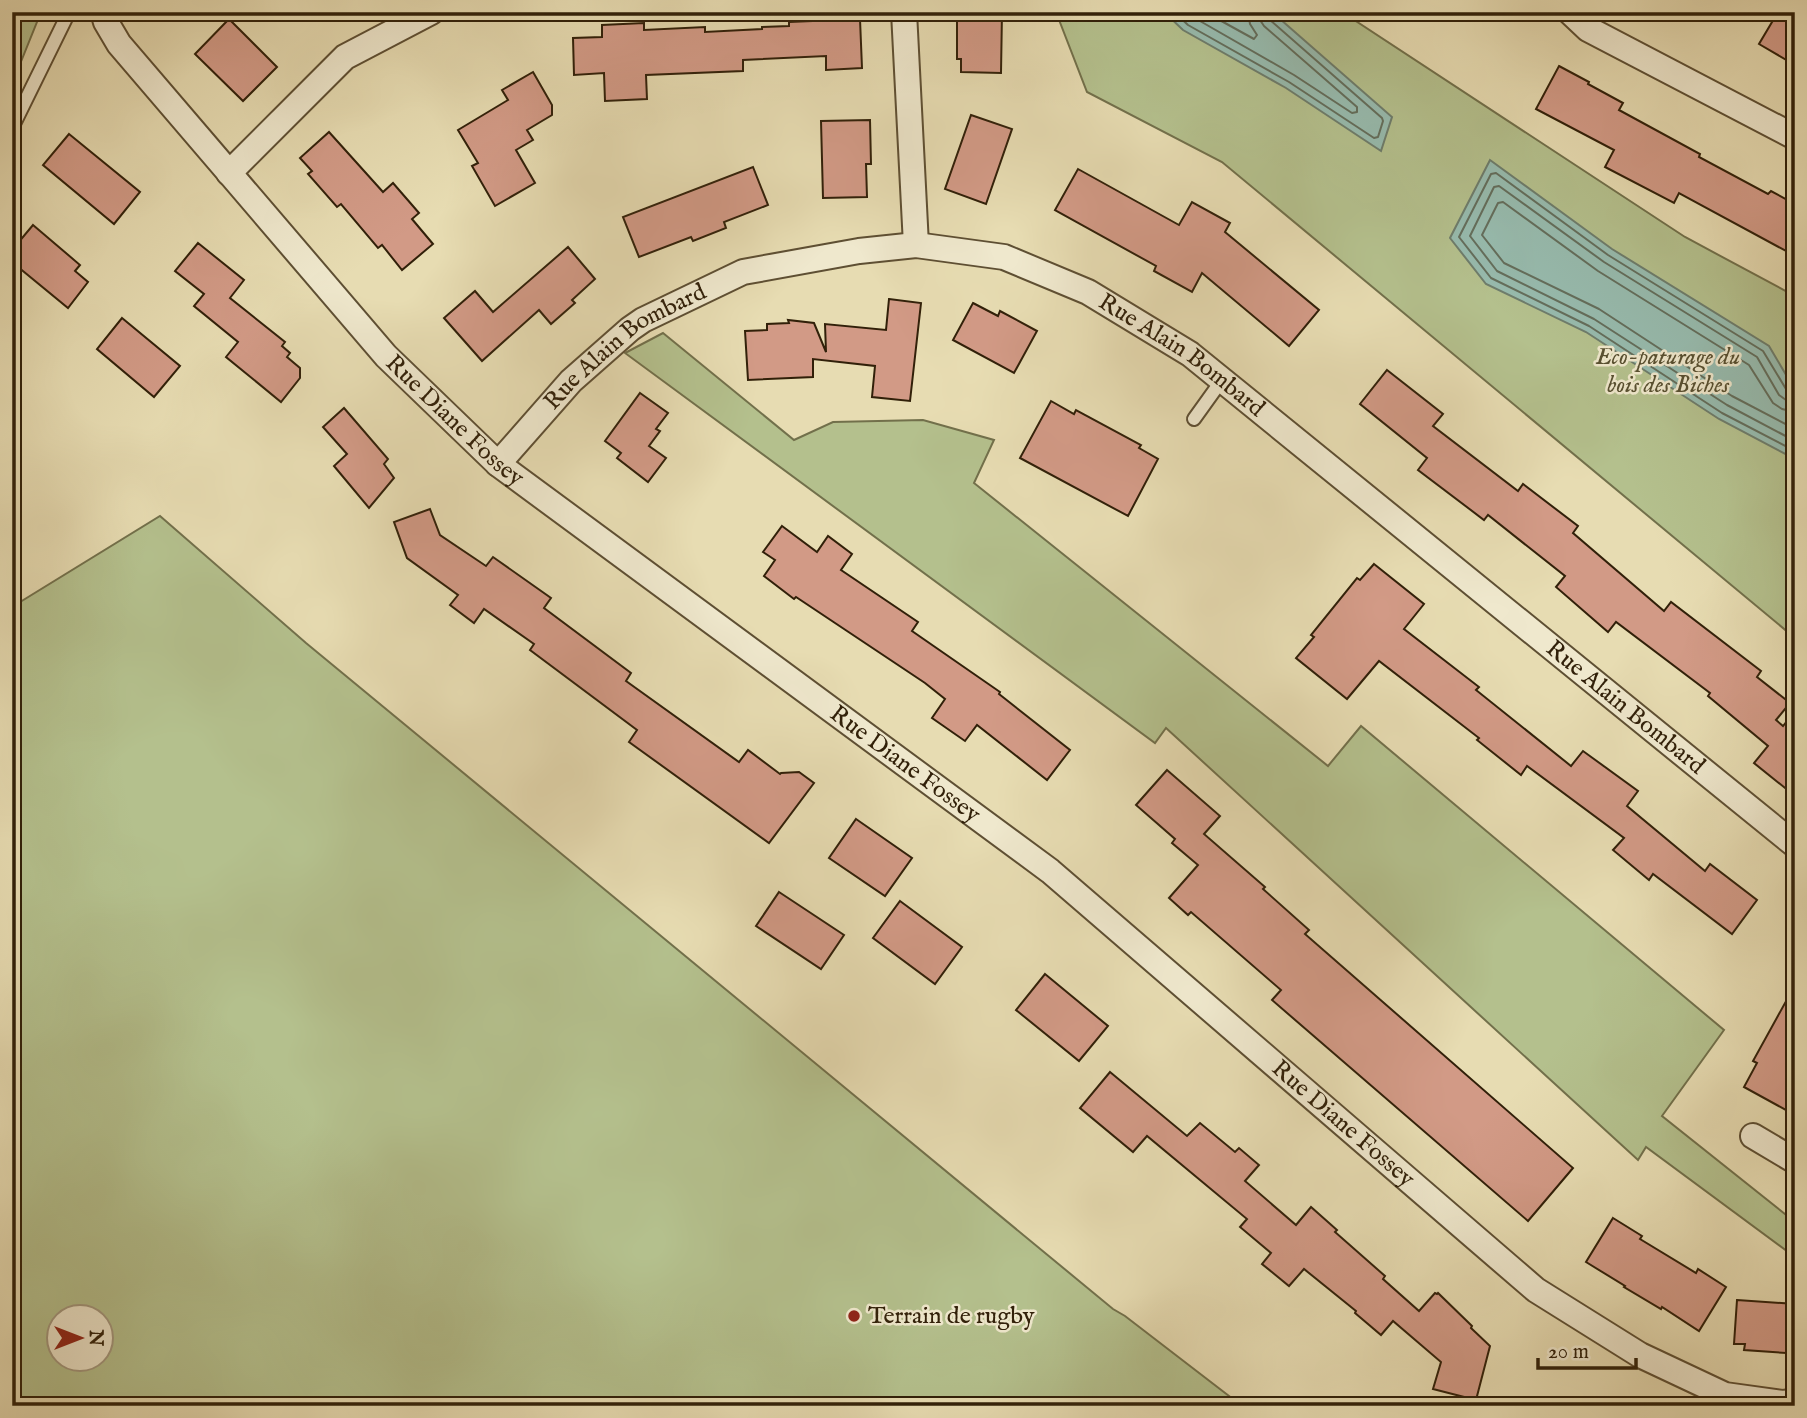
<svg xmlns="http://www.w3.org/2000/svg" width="1807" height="1418" font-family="'IM FELL English',serif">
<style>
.green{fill:#b4c08d;stroke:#72704b;stroke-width:2;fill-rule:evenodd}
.water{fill:#97bbae;stroke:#6e7d6c;stroke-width:2}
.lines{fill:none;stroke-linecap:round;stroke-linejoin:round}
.shore{stroke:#646e5c;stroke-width:2}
.building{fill:#d29a86;stroke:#312009;stroke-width:2}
.lane-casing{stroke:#5e4f33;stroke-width:16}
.street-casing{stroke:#5e4f33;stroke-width:28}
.lane{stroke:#efe8cd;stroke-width:12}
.street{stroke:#efe8cd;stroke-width:24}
.poi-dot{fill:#8f2418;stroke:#efe8cd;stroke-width:2.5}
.labels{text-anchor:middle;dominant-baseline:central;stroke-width:5;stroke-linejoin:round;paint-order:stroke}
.street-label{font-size:24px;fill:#312009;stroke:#efe8cd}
.park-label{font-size:24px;font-style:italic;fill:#585031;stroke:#efe8cd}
.poi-label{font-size:24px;fill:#312009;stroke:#efe8cd;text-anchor:start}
</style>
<rect width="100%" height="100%" fill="#e7dcb2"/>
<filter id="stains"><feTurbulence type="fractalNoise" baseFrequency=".00286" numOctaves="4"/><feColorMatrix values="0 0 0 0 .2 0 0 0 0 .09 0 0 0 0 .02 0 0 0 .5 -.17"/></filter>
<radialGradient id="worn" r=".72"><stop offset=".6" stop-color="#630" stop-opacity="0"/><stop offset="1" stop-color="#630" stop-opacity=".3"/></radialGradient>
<g class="green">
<polygon points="12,12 41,12 12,84"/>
<polygon points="1056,12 1342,12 1685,237 1795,296 1795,638 1222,162 1087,92"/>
<polygon points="663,333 794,440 833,422 923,420 994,440 974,483 1328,766 1361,726 1724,1030 1662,1116 1795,1222 1795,1257 1646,1147 1638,1160 1166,728 1155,743 625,353"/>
<path d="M160,516L306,643L1113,1309L1125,1316L1242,1406H12V607ZM102,1316V1358H60V1316Z"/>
</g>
<g class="water">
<polygon points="1164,12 1272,12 1392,117 1381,151 1286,88 1183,30"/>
<polygon points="1490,160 1612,249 1769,346 1795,390 1795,459 1719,419 1586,332 1486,284 1450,238"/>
</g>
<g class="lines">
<g class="shore">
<polyline points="1174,12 1188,25 1289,82 1374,138 1378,137 1383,121 1382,118 1270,20 1268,12"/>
<polyline points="1187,12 1193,17 1294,75 1352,113 1357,112 1357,107 1264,26 1260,20 1259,12"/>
<polyline points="1205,12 1254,39 1257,35 1250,24 1248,12"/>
<polyline points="1795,392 1790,392 1786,389 1763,351 1608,255 1496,173 1491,174 1459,237 1491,278 1589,326 1722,413 1795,451"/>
<polyline points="1795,401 1786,400 1779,395 1757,357 1604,262 1499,186 1494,187 1470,236 1497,271 1594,319 1727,405 1795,441"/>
<polyline points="1795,412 1782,409 1773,403 1749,365 1598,271 1503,202 1498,203 1482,235 1504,263 1599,309 1732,396 1795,429"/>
</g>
</g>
<g class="building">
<polygon points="962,12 1002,12 1001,73 961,72 961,59 957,59 957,21 962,21"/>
<polygon points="1778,12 1795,12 1795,65 1759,44"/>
<polygon points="229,19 277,67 243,101 195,54"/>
<polygon points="860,19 862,68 826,70 826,56 743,60 743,71 646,75 647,99 605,101 604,73 574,75 573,38 602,37 602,25 644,23 644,30 705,27 705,32 762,29 762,27 789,26 789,22"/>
<polygon points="1559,66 1589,82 1588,84 1623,103 1619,110 1700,154 1699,157 1768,194 1771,191 1795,204 1795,235 1786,251 1679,193 1674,203 1605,167 1614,150 1536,109"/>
<polygon points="533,72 552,105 552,115 527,130 533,140 516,150 535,183 495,206 472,166 478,163 458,130 508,100 502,90"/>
<polygon points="971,115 1012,129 986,204 945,189"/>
<polygon points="870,120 871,164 866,164 867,197 823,198 821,121"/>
<polygon points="329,132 383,192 393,183 419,213 412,219 433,244 402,270 382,245 378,248 341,204 337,207 308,174 312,171 300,158"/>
<polygon points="69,134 140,192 114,224 43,165"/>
<polygon points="753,167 768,205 724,222 726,228 693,241 691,237 639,257 623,217"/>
<polygon points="1078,169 1179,225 1192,202 1230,223 1225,232 1319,310 1289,346 1202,273 1192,292 1154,271 1156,266 1055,210"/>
<polygon points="33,225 80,265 75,271 88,282 68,308 12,262 12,250"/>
<polygon points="198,243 244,280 230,298 285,342 282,346 290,353 287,357 300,368 300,378 281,402 226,357 238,342 194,306 204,294 175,271"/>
<polygon points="568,247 595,279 572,300 575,303 551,324 539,310 482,361 444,318 475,291 493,312"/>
<polygon points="889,299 921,303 910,401 872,397 875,366 813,359 813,377 748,380 745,331 767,330 767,324 789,323 788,320 814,323 826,352 825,324 886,330"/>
<polygon points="973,303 998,316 1000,311 1037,331 1014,373 953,340"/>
<polygon points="122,318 180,366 154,397 97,349"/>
<polygon points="1387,370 1443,414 1433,426 1518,491 1523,484 1578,526 1573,533 1664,611 1671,602 1761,671 1757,677 1790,703 1776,720 1783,726 1795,711 1795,796 1754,763 1768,746 1708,696 1710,693 1616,622 1608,632 1556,587 1565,576 1488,515 1484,520 1418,470 1427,458 1360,404"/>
<polygon points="640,393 668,413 656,429 660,431 649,446 666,458 648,482 617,458 621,453 605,441"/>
<polygon points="1051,401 1074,414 1076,410 1141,445 1139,448 1158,459 1128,516 1020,458"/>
<polygon points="344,408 388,459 384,464 394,478 369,508 334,466 347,454 323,427"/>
<polygon points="430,509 440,535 486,566 493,557 551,598 544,608 631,673 626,681 739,762 748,750 780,774 781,773 799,772 814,783 769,843 629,742 637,730 530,650 534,644 484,609 474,623 450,605 458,595 407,558 394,522"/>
<polygon points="782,526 817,552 828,536 852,554 841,570 918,622 912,631 1000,692 999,694 1070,750 1047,780 977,725 965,741 932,718 945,699 925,683 796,597 794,599 764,576 775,560 763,552"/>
<polygon points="1374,564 1424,604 1404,629 1479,687 1476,690 1571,766 1583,751 1638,791 1627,806 1705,871 1710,864 1757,900 1732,934 1653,874 1649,880 1613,850 1624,838 1527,766 1521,775 1477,740 1479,738 1379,661 1347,699 1296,658 1314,637 1311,635 1357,578 1360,580"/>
<polygon points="1167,770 1220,816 1204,834 1265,887 1263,889 1309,930 1305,934 1573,1168 1528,1221 1272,1000 1281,990 1191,912 1188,915 1169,898 1198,865 1172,843 1175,839 1136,805"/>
<polygon points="856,819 912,858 885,896 829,858"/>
<polygon points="779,892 844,935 821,969 756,926"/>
<polygon points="900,901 962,947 935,984 873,938"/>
<polygon points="1045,974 1108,1026 1079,1061 1016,1010"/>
<polygon points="1795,985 1795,1115 1744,1087 1757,1063 1753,1061"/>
<polygon points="1110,1072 1187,1136 1200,1123 1235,1152 1239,1148 1259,1165 1245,1181 1296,1225 1311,1207 1337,1230 1335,1232 1385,1276 1383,1279 1419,1311 1435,1293 1437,1294 1438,1293 1472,1326 1471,1328 1490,1346 1476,1400 1433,1389 1441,1362 1393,1321 1381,1335 1355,1313 1356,1311 1304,1269 1289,1286 1262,1264 1271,1253 1240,1227 1247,1219 1147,1136 1133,1152 1080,1108"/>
<polygon points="1613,1218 1642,1236 1640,1239 1696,1273 1698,1269 1726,1287 1699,1331 1662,1307 1661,1309 1624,1287 1625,1286 1586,1262"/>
<polygon points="1737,1300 1795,1304 1795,1348 1787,1347 1786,1353 1744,1350 1745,1344 1734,1344"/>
</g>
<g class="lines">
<g class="lane-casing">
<g id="lane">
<polyline points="12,128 69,12"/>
<polyline points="1194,419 1222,380"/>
</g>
</g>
<g class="street-casing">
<g id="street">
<path id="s1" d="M103,12L106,22L119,44L386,356L498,464L1050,871L1536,1290L1640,1355L1725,1395L1783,1403L1795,1401"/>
<polyline points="904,12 916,245"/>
<polyline points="1570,12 1588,29 1795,137"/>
<polyline points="229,173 345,57 431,12"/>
<path id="s2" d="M498,464L571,381L630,329L643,320L743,272L859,251L916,245L1004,257L1088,292L1190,354L1795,845"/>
<polyline points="1753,1136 1795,1161"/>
</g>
</g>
<use href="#lane" class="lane"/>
<use href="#street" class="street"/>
</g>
<circle class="poi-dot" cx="854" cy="1316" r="7"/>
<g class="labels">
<g class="street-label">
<text stroke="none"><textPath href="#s2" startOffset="175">Rue Alain Bombard</textPath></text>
<text stroke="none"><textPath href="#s2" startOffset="784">Rue Alain Bombard</textPath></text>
<text stroke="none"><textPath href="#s1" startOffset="541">Rue Diane Fossey</textPath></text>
<text stroke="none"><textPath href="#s2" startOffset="1351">Rue Alain Bombard</textPath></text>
<text stroke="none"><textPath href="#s1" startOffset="1108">Rue Diane Fossey</textPath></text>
<text stroke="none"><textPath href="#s1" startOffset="1675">Rue Diane Fossey</textPath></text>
</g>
<g class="park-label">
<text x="1668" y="357">Eco-paturage du<tspan x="1668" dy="28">bois des Biches</tspan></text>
</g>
<g class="poi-label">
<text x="868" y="1316">Terrain de rugby</text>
</g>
</g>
<rect width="1807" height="1418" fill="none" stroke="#e7dcb2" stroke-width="42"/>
<rect x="14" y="14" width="1779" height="1390" fill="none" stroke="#312009" stroke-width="3.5"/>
<rect x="21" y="21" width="1765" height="1376" fill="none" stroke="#312009" stroke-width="2"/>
<g transform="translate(80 1338) rotate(90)"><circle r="33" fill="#efe8cd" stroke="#a3987f" stroke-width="2"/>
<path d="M0-5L12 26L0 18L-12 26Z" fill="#8f2418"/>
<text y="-10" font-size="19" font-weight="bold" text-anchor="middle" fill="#312009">N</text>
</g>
<path d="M1538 1358v10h98v-10" fill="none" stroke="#312009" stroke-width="3.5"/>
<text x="1548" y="1358" font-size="21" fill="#312009" stroke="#efe8cd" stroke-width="5" paint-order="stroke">20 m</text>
<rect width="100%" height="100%" filter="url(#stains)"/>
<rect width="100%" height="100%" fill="url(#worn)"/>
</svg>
